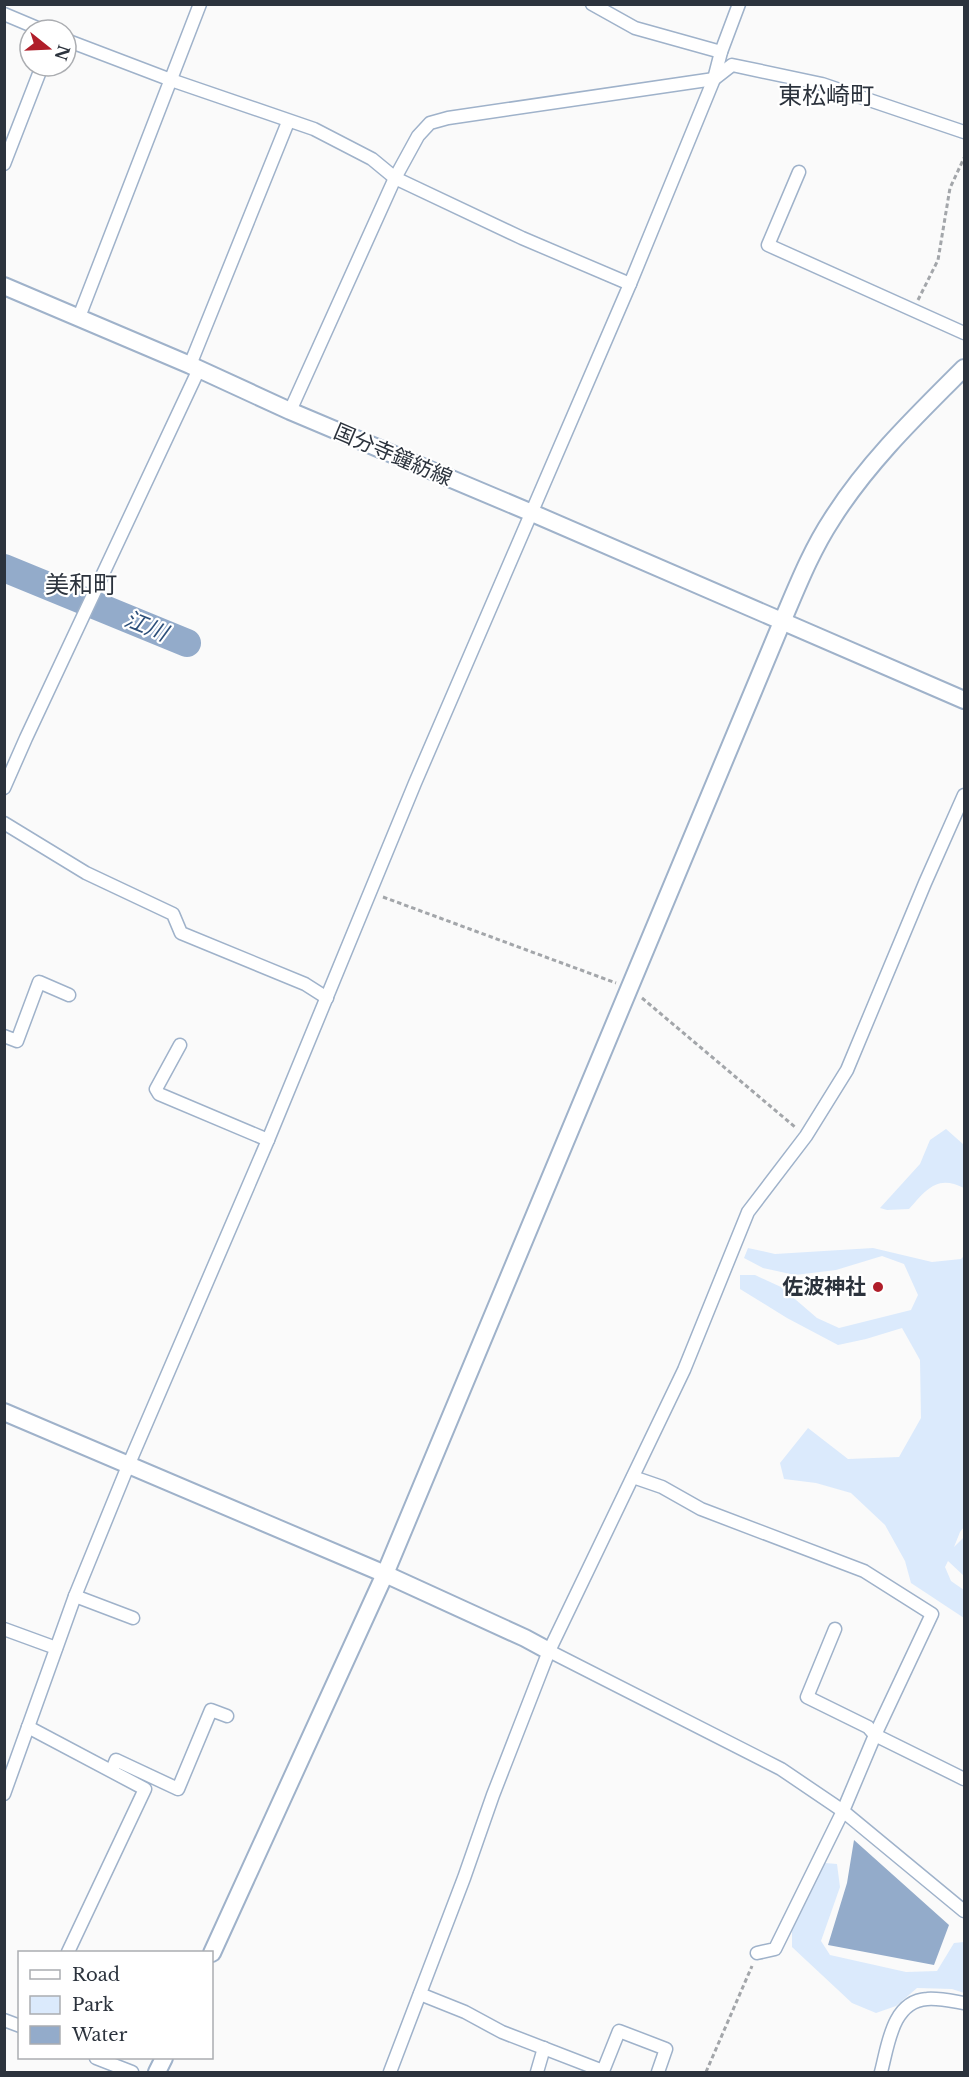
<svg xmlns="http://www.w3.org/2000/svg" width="969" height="2077" font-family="'Libre Baskerville','Noto Sans JP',serif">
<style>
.green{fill:#dbeafc}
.water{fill:#93abca}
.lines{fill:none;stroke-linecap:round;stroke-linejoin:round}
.river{stroke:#93abca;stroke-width:28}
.minor-casing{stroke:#9fb2ca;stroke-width:15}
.tertiary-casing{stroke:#9fb2ca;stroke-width:20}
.path{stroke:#a3a6aa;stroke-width:3;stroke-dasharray:4.5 3;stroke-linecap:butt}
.minor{stroke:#fff;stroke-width:12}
.tertiary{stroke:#fff;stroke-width:16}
.poi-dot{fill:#b01e2a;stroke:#fff;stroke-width:2}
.labels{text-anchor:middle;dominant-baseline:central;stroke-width:4.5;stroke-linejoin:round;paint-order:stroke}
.street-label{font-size:21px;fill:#2c333d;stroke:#fff}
.poi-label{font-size:21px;font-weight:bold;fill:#2c333d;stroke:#fff;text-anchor:end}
.water-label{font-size:22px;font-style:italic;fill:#2c4f7a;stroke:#fff}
.quarter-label{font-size:24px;fill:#2c333d;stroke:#fff}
</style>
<rect width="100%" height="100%" fill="#fafafa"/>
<g class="green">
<path d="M946,1129L964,1145V1188C937,1174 926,1190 909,1209L887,1210L880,1208L920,1164L930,1140Z"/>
<polygon points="748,1248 775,1254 873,1248 932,1262 961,1259 964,1256 964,1527 960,1532 954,1547 964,1537 964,1576 948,1561 945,1567 951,1581 964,1590 964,1618 911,1583 905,1561 885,1525 851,1493 816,1483 784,1479 780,1463 808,1428 848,1459 899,1457 921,1418 920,1360 902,1328 866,1339 838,1345 787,1318 740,1289 740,1275 755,1275 781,1287 817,1318 839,1328 911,1310 918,1295 904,1264 882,1256 836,1270 795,1275 763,1268 744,1258"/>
<polygon points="825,1863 837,1864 840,1887 821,1941 830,1955 906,1972 937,1971 954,1943 964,1942 964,1993 952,1989 917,1988 896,2006 876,2013 852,2003 792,1947 792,1928"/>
</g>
<polygon class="water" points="854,1840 949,1925 934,1965 828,1945 847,1883"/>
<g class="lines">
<polyline class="river" points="4,568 187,643"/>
<g class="minor-casing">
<g id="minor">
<polyline points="592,4 635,28 721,52"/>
<polyline points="4,14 42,30"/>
<polyline points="66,40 171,80 314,129 372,159 395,178 522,238 630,284"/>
<polyline points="4,164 42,66"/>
<polyline points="799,172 768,245 964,333"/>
<polyline points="79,317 200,4"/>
<polyline points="190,365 288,122"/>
<polyline points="290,411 395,178 418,136 430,123 448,118 714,79 732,65 822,84 964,132"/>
<polyline points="4,788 26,738 199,369"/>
<polyline points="4,823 86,873 173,914 181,933 305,984 327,998"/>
<polyline points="4,1036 17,1041 39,982 69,995"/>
<polyline points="180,1045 156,1089 159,1094 268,1140"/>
<polyline points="633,1477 662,1487 701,1509 864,1571 932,1614 875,1735 843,1811 775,1949 757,1953"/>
<polyline points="75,1596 133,1618"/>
<polyline points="4,1629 56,1648"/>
<polyline points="835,1629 807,1697 868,1727 875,1735 964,1779"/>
<polyline points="549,1651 781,1769 843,1811 964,1911"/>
<polyline points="28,1727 145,1789 68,1952"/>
<polyline points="112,1770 116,1760 178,1789 211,1710 227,1716"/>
<polyline points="4,1794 75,1596 128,1466 268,1140 415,783 630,284 714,79 721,52 739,4"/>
<polyline points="420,1994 465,2012 502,2032 603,2071 619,2031 666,2049 658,2072"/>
<polyline points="4,2020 20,2026"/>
<polyline points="96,2058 132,2072"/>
<polyline points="390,2072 464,1878 493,1795 549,1651 684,1370 748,1212 806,1136 847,1070 925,883 964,795"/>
<polyline points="537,2072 544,2048"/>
<path d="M881,2072C888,2046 892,2001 927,1999C939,1998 952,2001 964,2003"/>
</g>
</g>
<g class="tertiary-casing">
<g id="tertiary">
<polyline points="4,286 190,365 290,411 532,513 964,700"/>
<polyline points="4,1412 385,1574 525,1638 549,1651"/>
<path d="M212,1953L385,1574L782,622C797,587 811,551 832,519C868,462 917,415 964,368"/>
<polyline points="157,2072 164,2058"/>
</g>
</g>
<g class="path">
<polyline points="918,300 938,260 950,188 964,158"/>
<polyline points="383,897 616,983"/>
<polyline points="642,998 795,1127"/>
<polyline points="706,2072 752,1966"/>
</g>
<use href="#minor" class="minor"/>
<use href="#tertiary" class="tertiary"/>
</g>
<circle class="poi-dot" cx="878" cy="1287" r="6"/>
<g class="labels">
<g class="street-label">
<text transform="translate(393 455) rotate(23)">国分寺鐘紡線</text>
</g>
<g class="poi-label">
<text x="866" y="1287">佐波神社</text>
</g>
<g class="water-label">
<text transform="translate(146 626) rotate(22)">江川</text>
</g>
<g class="quarter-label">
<text x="826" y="95">東松崎町</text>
<text x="81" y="584">美和町</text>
</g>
</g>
<rect width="969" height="2077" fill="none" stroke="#2c333d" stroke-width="12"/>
<rect x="18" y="1951" width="195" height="108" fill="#ffffff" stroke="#abadb1" stroke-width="1.5"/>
<rect x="30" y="1970" width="30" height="9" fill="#ffffff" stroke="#abadb1" stroke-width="1.5"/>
<text x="72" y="1981" font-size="18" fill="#2c333d">Road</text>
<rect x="30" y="1996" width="30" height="18" fill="#dbeafc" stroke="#abadb1" stroke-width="1.5"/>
<text x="72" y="2011" font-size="18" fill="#2c333d">Park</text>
<rect x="30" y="2026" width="30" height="18" fill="#93abca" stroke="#abadb1" stroke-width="1.5"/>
<text x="72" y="2041" font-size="18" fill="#2c333d">Water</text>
<g transform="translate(48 48) rotate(108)"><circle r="28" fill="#ffffff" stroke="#abadb1" stroke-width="1.5"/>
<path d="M0-4.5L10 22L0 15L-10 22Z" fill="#b01e2a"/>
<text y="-9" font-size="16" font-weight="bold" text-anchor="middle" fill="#2c333d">N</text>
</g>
</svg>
